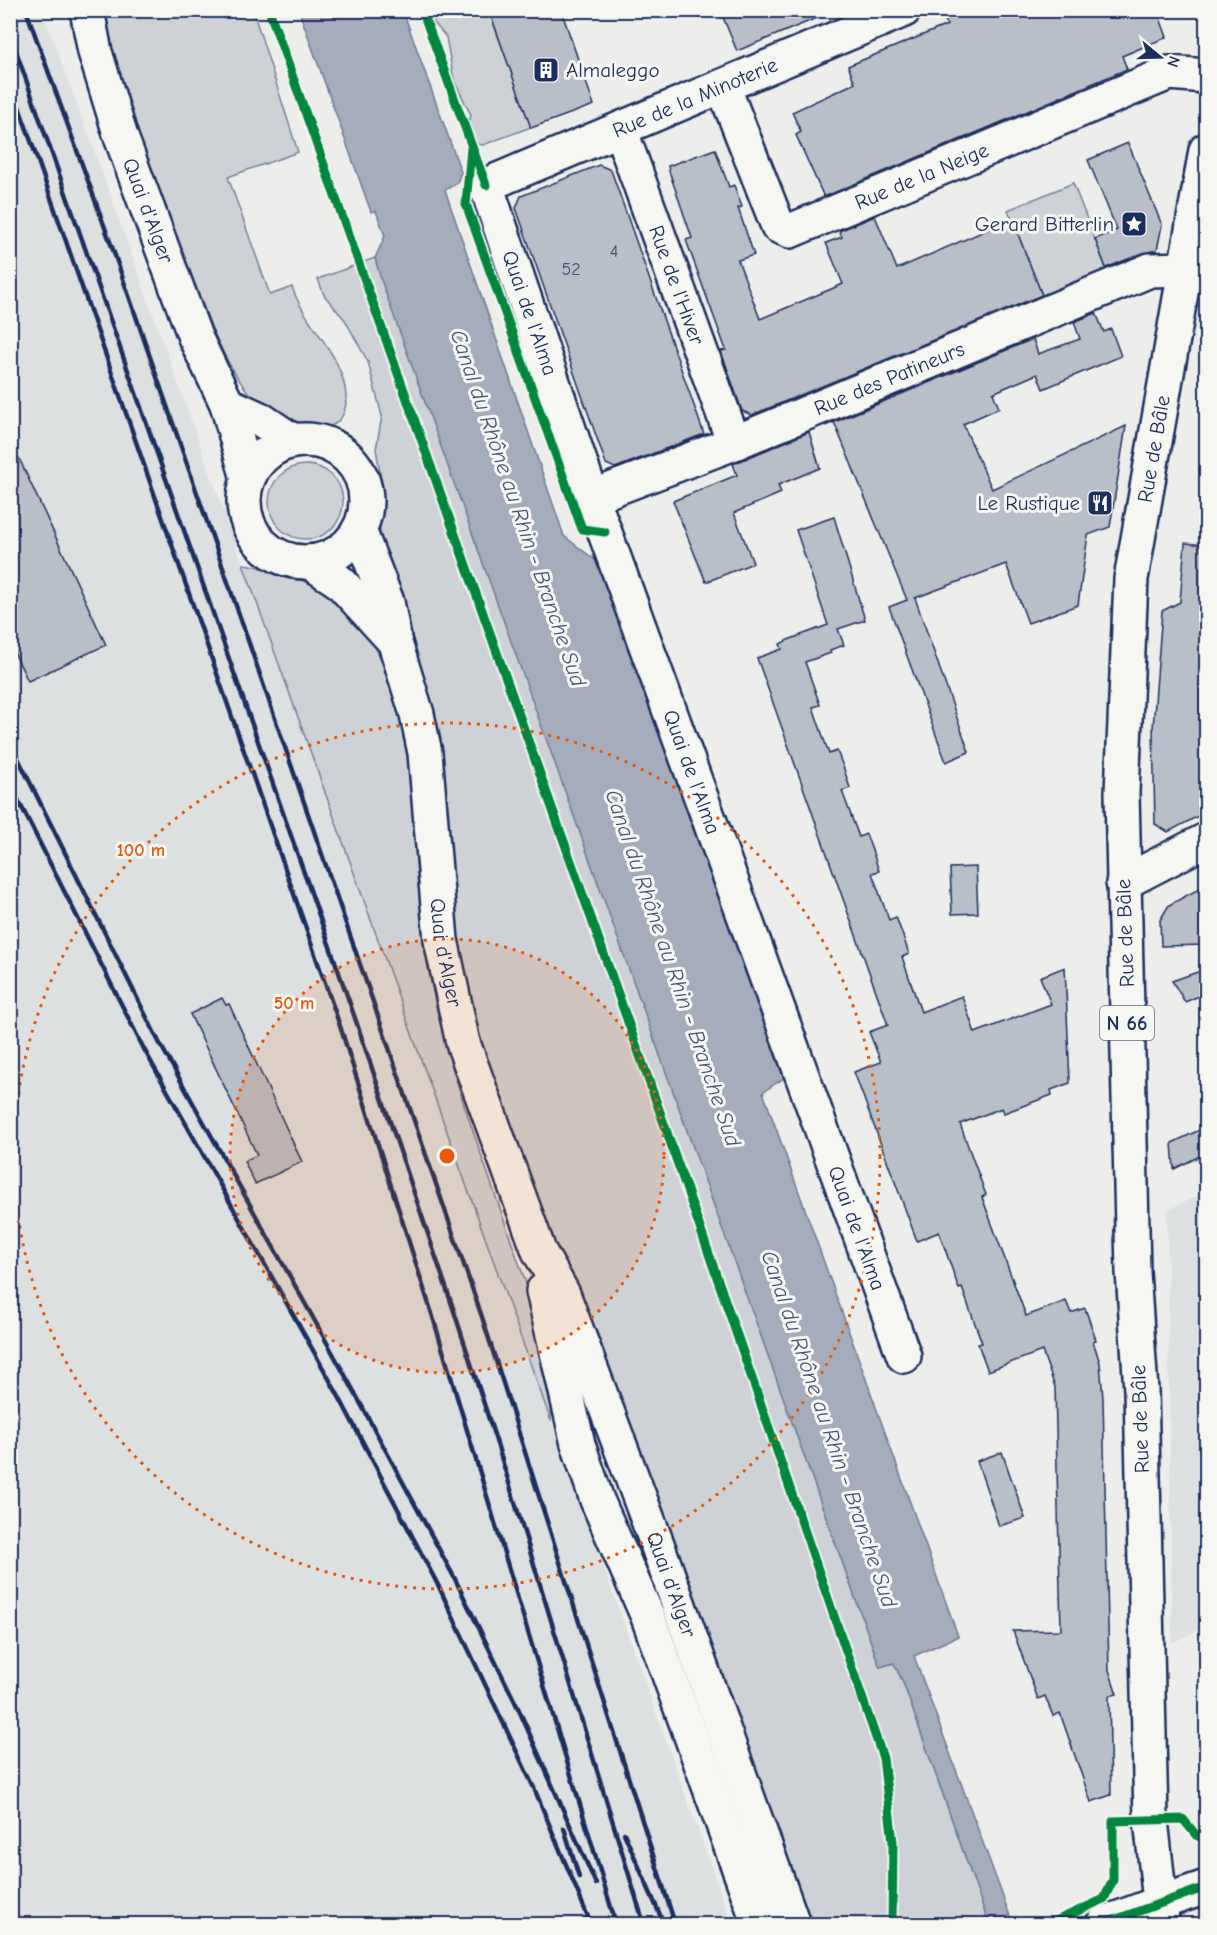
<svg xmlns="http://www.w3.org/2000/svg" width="1217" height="1935" font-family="'Comic Neue',sans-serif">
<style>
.built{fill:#dde0e1}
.green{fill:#ced2d7;stroke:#74809a;stroke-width:1.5}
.water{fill:#a5acbc;stroke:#6e7a96;stroke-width:1.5}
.building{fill:#b9bfc8;stroke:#1b2f5e;stroke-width:1.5}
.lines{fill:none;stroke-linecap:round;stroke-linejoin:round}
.minor-casing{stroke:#1b2f5e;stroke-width:38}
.secondary-casing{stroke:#1b2f5e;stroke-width:38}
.primary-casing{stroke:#1b2f5e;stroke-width:38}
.minor{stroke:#f6f6f2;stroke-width:33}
.secondary{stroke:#f6f6f2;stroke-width:33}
.primary{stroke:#f6f6f2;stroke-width:33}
.rail{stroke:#1b2f5e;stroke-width:4.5}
.cycleway-casing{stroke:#f6f6f2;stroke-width:13}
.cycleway{stroke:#00873e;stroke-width:9}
.ring{fill:none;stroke:#e8590c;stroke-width:3;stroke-dasharray:3 6}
.labels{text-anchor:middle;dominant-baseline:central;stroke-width:6;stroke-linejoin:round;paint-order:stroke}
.number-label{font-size:18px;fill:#425378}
.shield{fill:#f6f6f2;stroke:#5d6b8a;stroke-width:1.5}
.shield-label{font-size:20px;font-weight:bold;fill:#1b2f5e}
.poi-label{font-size:21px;fill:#1b2f5e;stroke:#f6f6f2;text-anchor:end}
.street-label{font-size:21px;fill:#1b2f5e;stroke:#f6f6f2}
.water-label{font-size:22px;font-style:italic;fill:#44547a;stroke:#f6f6f2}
.centre{fill:#e8590c;stroke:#f6f6f2;stroke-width:3}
.ring-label{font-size:18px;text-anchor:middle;font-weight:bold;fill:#e8590c;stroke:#f6f6f2;stroke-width:6;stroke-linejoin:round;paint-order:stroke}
</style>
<rect width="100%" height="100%" fill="#edeeec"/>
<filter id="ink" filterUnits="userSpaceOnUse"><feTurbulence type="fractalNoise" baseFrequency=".0167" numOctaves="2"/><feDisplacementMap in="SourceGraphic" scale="12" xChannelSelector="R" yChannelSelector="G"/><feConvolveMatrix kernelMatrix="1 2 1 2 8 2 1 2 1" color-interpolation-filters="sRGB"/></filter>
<g filter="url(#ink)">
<g class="built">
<polygon points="42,10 94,150 732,1924 11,1924 10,11"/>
<polygon points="1206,1192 1206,1626 1172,1643 1167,1210"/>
</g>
<g class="green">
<path d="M101,11H253L298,152L228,177L270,295L292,287C305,324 338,349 345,388C355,446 290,432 262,407C238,385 224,355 211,326L119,84Z"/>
<polygon points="424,11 489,11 531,127 483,145 472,143 467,132 471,115 454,80 446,37"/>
<polygon points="1073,183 1113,286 1043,297 1008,210"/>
<polygon points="375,258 880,1667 894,1663 904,1685 989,1924 806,1924 482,1049 464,991 455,940 433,710 412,637 379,543 383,490 376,449 382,416 368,362 345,320 324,295 318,279"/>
<circle cx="306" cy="502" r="37"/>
<path d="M243,564C259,565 270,571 284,575C328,587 351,602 373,643C422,734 411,842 424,941C437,1041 475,1135 507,1229C522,1274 540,1316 549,1363C553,1381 551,1402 551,1421Z"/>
</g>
<polygon class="water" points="299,11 403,11 461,172 457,183 445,190 564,536 599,563 784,1078 763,1092 958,1636 914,1656 1013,1924 989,1924 904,1685 894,1663 880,1667 381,280 375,258 385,236 376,211 371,212"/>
<g class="building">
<polygon points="489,10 561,10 594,105 531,128"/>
<polygon points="720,10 833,10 834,11 737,51"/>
<polygon points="969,10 1157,10 1167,37 1122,56 1127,69 824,197 796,135 801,132 792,112 855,83 848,66 947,25 945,20"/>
<polygon points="1128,143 1162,225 1157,250 1143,253 1106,268 1095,239 1117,230 1088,160"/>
<polygon points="715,149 729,187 734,185 742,207 738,208 754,255 738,260 760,319 843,284 826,243 842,237 839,231 875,216 897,269 1012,219 1042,295 752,415 742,411 721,351 726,350 686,240 692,238 669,171 668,166"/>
<polygon points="599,165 611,170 704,434 615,468 606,464 516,208 521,196"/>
<polygon points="1096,313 1104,332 1111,329 1121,356 1043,389 1037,374 993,393 999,408 963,424 992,489 1126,426 1110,527 1088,535 1078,605 1028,623 1006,564 915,598 969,752 946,762 889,607 907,600 834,422 825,426 1033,339 1038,354 1080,339 1074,322"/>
<polygon points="809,432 820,468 778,485 781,493 734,513 753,563 706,582 673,501 737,475 733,464"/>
<polygon points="10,439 106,645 28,681 10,644"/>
<polygon points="834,517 865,620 838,629 844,645 830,650 831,653 805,662 820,705 813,707 829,754 837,751 844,769 850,788 842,791 859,837 866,834 873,853 879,871 872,873 889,920 896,917 903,936 909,954 902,957 921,1012 962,996 975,1033 1051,1004 1040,977 1065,967 1070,1083 1051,1090 1052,1095 1004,1113 1002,1108 960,1124 986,1195 982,1197 1026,1316 1066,1301 1071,1313 1085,1308 1096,1340 1093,1341 1100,1363 1103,1398 1109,1670 1117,1694 1109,1696 1111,1795 1091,1802 1060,1713 1053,1716 1045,1696 1038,1699 1013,1631 1061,1630 1055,1387 1042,1351 988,1371 978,1344 982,1343 962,1288 959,1289 939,1232 917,1241 854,1072 881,1062 869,1032 888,1025 757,658 782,649 780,644 788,640 828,625 796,530"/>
<polygon points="1185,543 1206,545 1206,663 1201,735 1201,770 1206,770 1206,812 1168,832 1155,824 1153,728 1162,611 1180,602"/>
<polygon points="976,867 978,913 952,914 950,868"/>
<polygon points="1206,885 1206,945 1161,946 1160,920 1169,905"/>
<polygon points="1206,969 1206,993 1185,1002 1172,981"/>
<polygon points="222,998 226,1005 229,1004 302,1162 255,1184 244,1161 257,1155 190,1014"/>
<polygon points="1206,1127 1206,1153 1174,1169 1172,1143"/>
<polygon points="1002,1452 1025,1518 999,1526 977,1461"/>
</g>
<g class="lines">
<g class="minor-casing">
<g id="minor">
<path id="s1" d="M723,86L778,226L790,231L1169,73L1206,76"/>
<path id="s2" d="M620,129L734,443"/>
<path id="s3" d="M592,497L734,443L1150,270L1186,269"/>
<polyline points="1123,883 1206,840"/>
<path id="s4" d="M904,1356L592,497L486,185L904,10"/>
</g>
</g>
<g class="secondary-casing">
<polyline id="secondary" points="1162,1902 1206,1887"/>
</g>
<g class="primary-casing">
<g id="primary">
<path id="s5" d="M87,10L95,52L121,137L195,337L227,404L248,479"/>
<polyline points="227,404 260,419 293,441"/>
<circle cx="305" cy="501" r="61"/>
<path id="s6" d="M359,530L387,602L395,643L417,714L425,753L441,940L463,1043L539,1251L563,1294L657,1544L793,1924"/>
<polyline points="310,562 340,582 394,641"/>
<polyline points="543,1291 578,1444 597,1500 648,1617 759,1924"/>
<polyline points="1103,1924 1162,1902"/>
<path id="s7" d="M1158,1924L1162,1920L1151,1820L1141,1390L1133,1272L1122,793L1131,579L1206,150"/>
</g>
</g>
<use href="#minor" class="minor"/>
<use href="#secondary" class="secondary"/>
<use href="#primary" class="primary"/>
<g class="rail">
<polyline points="26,10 112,247 482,1317 675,1924"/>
<polyline points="10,34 356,1021 452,1305 498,1447 644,1924"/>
<polyline points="10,81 340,1026 432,1314 616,1924"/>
<polyline points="10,742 159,1042 350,1384 454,1577 519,1710 596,1884"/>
<polyline points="10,784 145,1051 337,1393 439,1587 534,1788 591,1924"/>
<polyline points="564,1828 579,1877"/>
<polyline points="624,1833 664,1924"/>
</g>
<g class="cycleway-casing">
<g id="cycleway">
<polyline points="269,10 661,1115 883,1758 893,1842 892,1924"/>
<polyline points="422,10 486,185"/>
<polyline points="471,148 466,204 582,529 605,532"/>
<polyline points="1049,1924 1104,1899 1113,1880 1113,1821 1183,1819 1196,1835 1206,1840"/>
<polyline points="1103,1924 1206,1887"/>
</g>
</g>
<use href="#cycleway" class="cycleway"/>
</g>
</g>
<circle cx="447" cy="1156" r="217" fill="#e8590c" fill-opacity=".12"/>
<g class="ring">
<circle cx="447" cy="1156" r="217"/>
<circle cx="447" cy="1156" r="433"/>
</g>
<defs>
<g id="building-square" transform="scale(1.35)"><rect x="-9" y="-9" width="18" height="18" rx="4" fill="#1b2f5e" stroke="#f6f6f2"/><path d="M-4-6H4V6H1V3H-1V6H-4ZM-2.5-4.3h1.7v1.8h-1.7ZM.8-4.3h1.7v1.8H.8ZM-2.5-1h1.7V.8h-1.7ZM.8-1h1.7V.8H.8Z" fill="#fff"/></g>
<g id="sight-square" transform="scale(1.35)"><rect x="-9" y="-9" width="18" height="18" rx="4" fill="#1b2f5e" stroke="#f6f6f2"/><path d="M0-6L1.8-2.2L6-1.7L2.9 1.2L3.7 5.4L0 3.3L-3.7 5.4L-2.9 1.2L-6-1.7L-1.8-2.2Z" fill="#fff"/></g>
<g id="restaurant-square" transform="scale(1.35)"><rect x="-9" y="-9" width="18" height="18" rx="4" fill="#1b2f5e" stroke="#f6f6f2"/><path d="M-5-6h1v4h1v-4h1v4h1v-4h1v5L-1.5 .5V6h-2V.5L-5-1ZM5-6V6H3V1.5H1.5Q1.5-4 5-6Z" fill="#fff"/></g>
</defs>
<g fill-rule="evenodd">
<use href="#building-square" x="546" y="70"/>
<use href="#sight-square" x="1134" y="224"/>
<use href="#restaurant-square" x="1100" y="503"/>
</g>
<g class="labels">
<g class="number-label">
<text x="614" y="251">4</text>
<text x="571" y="269">52</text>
</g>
<rect class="shield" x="1100" y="1006" width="54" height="34" rx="4.5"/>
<g class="shield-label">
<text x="1127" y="1023">N 66</text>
</g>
<g class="poi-label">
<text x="566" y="70" text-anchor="start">Almaleggo</text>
<text x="1114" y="224">Gerard Bitterlin</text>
<text x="1080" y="503">Le Rustique</text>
</g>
<g class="street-label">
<text stroke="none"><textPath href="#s4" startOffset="1470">Rue de la Minoterie</textPath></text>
<text stroke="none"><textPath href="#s1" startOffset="306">Rue de la Neige</textPath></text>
<text stroke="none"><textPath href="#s5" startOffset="210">Quai d'Alger</textPath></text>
<text stroke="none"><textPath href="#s2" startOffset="166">Rue de l'Hiver</textPath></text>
<text transform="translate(530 313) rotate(71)">Quai de l'Alma</text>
<text stroke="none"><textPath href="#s3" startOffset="320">Rue des Patineurs</textPath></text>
<text stroke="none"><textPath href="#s7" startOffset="1480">Rue de Bâle</textPath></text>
<text transform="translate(692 772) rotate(70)">Quai de l'Alma</text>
<text transform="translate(1125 933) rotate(-92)">Rue de Bâle</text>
<text stroke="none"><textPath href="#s6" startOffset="434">Quai d'Alger</textPath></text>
<text transform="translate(857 1228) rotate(70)">Quai de l'Alma</text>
<text transform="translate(1140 1419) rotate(-92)">Rue de Bâle</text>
<text stroke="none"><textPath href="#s6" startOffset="1107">Quai d'Alger</textPath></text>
</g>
<g class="water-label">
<text transform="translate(518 508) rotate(71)">Canal du Rhône au Rhin - Branche Sud</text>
<text transform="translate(673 968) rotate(71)">Canal du Rhône au Rhin - Branche Sud</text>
<text transform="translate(829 1429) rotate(71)">Canal du Rhône au Rhin - Branche Sud</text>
</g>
</g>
<circle cx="447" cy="1156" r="9" class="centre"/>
<g class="ring-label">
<text x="141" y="856">100 m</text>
<text x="294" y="1009">50 m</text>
</g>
<rect width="1217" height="1935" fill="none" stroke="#f6f6f2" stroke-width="36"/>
<rect x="18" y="18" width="1181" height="1899" fill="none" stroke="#1b2f5e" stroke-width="2" filter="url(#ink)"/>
<g transform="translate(1160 57) rotate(109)" stroke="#f6f6f2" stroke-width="4.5" paint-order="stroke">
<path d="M0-4.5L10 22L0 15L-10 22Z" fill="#1b2f5e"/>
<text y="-9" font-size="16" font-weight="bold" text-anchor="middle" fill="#1b2f5e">N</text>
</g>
</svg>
